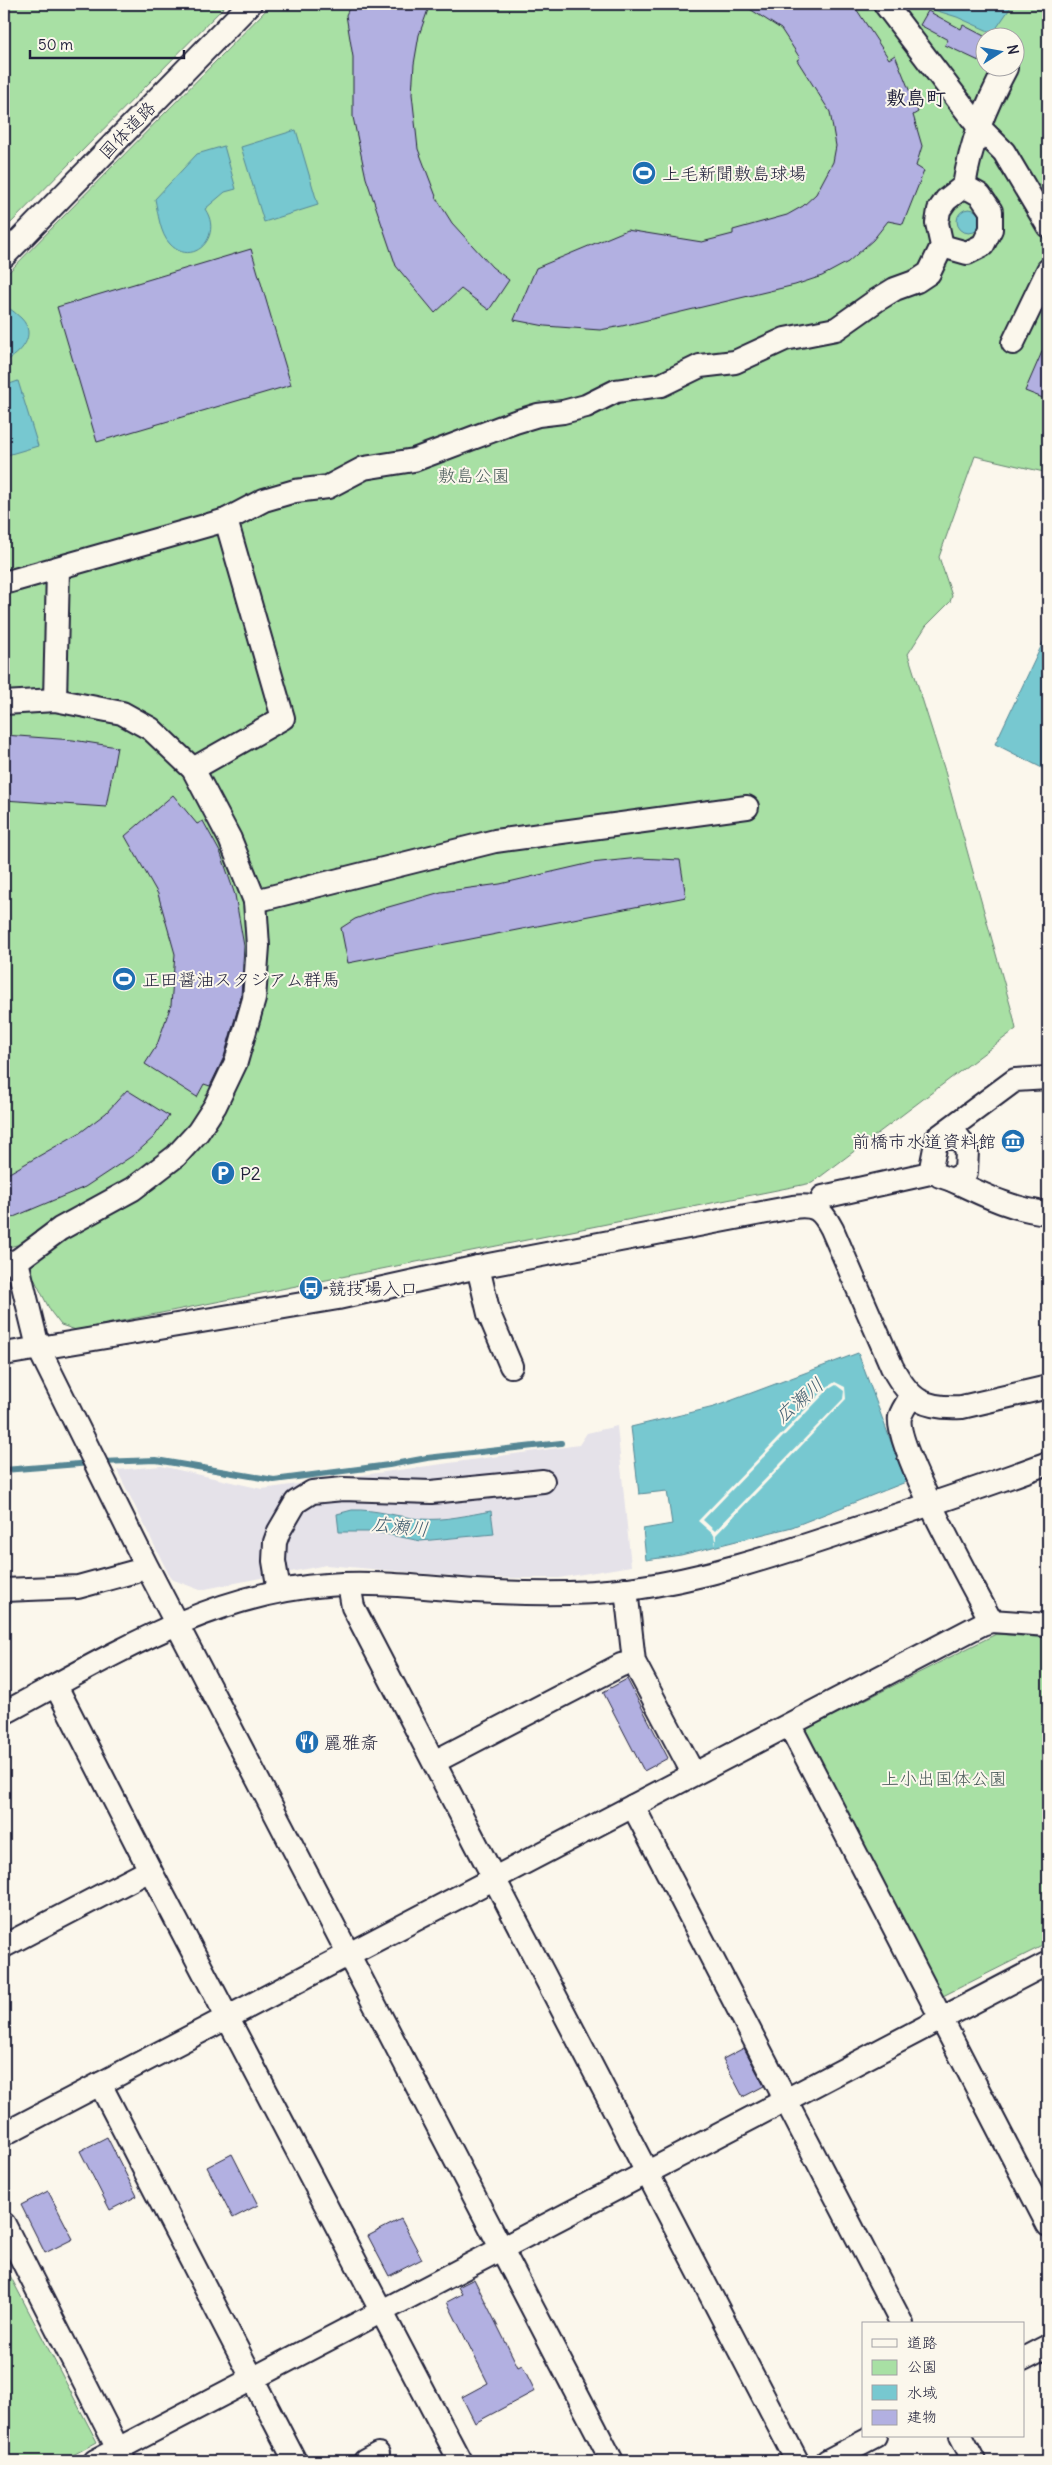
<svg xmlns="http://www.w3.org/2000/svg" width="1052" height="2465" font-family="Delius,'Klee One',sans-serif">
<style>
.built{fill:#e5e2e9}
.green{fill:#a8e0a4;stroke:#658170;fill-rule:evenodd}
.water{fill:#77c8d0;stroke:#558694}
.pier{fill:#fbf7ec;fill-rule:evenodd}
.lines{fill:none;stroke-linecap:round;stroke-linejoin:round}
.stream{stroke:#558694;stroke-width:6}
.building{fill:#b2b0e1;stroke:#22223b}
.minor-casing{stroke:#22223b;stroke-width:26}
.minor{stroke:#fbf7ec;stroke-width:22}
.labels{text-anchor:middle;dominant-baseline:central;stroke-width:4;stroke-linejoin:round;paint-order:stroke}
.street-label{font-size:18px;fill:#22223b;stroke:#fbf7ec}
.poi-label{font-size:18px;fill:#22223b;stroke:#fbf7ec;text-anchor:start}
.park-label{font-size:18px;fill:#4a5b5a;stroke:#fbf7ec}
.water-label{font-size:19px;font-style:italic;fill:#405c6f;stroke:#fbf7ec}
.quarter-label{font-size:20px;font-weight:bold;fill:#22223b;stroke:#fbf7ec}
</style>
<rect width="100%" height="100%" fill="#fbf7ec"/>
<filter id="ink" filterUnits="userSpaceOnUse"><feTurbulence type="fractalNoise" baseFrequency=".02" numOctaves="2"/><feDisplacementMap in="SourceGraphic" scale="10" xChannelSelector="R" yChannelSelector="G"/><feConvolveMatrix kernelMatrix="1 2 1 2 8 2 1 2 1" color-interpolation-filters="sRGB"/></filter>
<g filter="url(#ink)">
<polygon class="built" points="617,1426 631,1566 559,1578 478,1578 326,1565 200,1590 171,1579 117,1470 161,1466 262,1489 579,1445 587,1433"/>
<g class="green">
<polygon points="4,4 227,4 4,230"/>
<path d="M272,4H1048V473L975,456L939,557L952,596L950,602L926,626L908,654L944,768L1013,1015L1016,1029L812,1183L76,1330L61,1325L51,1312L17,1245L4,1248V277ZM984,38H1014V68H984Z"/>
<polygon points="996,1634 1048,1638 1048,1943 941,1997 801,1732"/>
<polygon points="4,2264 97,2442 62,2461 4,2461"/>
</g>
<g class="water">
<polygon points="915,4 1013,4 993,33 957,17"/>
<polygon points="296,130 318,205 264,222 241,147"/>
<path d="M224,146L236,189L225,192L205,209C224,237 192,268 170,244C160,234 158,213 155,199L197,154Z"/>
<circle cx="969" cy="221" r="12"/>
<path d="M4,307C11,308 15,313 21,318C38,335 21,354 4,362Z"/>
<polygon points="18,381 38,446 4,456 4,386"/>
<polygon points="1048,632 1048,771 995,744"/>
<polygon points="858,1353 906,1482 792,1527 681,1555 646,1560 643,1529 672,1524 667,1491 639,1494 631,1427 714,1407"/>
<path d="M352,1510C376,1509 397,1517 421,1519C444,1521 468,1515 491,1511L494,1534L421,1541L375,1532H339L337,1514Z"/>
</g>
<path class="pier" d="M835,1382L845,1387L846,1399L716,1535V1546L714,1535L698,1521L827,1387ZM836,1385L844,1391L843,1399L715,1531L703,1520L829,1389Z"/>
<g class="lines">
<g class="stream">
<polyline points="101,1462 156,1460 274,1480 389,1465 427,1458 561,1443"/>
<polyline points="4,1470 91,1463"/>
</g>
</g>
<g class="building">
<polygon points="351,4 430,4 419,35 414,64 412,94 418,149 437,199 452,223 492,267 509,280 489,310 461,289 435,313 396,266 366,178 353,117 353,57 346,15"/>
<polygon points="742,4 853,4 889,59 895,55 918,112 913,115 922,146 916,166 924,171 903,224 888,221 873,240 848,262 822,276 795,285 622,326 600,330 545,326 514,320 536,268 627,230 702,242 733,234 733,230 787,215 803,206 816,194 833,162 836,146 830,112 797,60 800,58 781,29"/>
<polygon points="928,11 961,29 963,25 984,36 984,52 979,61 945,45 948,40 920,25"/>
<polygon points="251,249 291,385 97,442 57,307"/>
<polygon points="1048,338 1048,400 1025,391"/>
<polygon points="4,735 73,740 117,747 106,807 4,800"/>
<polygon points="173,795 197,824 203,821 221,854 235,895 244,946 241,997 224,1057 210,1086 204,1084 197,1097 145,1064 157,1045 171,1005 175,954 158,894 125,836"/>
<polygon points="639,858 680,860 686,897 348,963 341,928 355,919 385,908 441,892 500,884 591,863"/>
<polygon points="127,1090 169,1116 154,1137 135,1154 85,1187 4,1221 4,1176 81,1132 106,1113"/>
<polygon points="627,1679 668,1758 644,1771 603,1692"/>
<polygon points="744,2048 764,2086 743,2097 723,2059"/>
<polygon points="107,2137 137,2196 110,2210 80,2151"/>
<polygon points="232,2154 258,2205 233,2218 207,2167"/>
<polygon points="48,2191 73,2239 45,2253 21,2205"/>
<polygon points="401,2219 422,2259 389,2276 368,2236"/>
<polygon points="474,2279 518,2367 522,2365 535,2391 475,2423 462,2397 488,2383 447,2302 462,2294 458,2287"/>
</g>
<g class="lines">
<g class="minor-casing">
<g id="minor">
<polyline points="885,4 978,126 1004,152 1048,226"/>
<polyline points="942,246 967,253 983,245 991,229 991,211 980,195 964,186"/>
<polyline points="4,256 250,4"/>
<polyline points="1013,343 1048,270"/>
<path d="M4,583L226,520L264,500L295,491L328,487L364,468L414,460L515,422L538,415L563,412L586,406L616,391L661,385L700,366L735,362L785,339L836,329L877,300L895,289L917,281L929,273L942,246L937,223L939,210L946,200L964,186C971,142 985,107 1006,68"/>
<polyline points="55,700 58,569"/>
<polyline points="4,703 55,700 122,713 151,729 193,769 230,839 255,901 258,946 254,999 236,1062 215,1106 198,1132 176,1156 133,1189 60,1229 17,1261"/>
<polyline points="193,769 283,718 226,520"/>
<polyline points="255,901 495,841 747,807"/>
<polyline points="937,1138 959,1138 967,1151 966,1172 952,1180 940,1176"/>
<path d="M952,1180C984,1195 1013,1210 1048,1213"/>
<polyline points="823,1197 930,1173 937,1138 1015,1080 1048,1078"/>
<polyline points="4,1263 17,1261 38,1347 146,1565 612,2461"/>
<polyline points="478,1267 489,1314 511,1366"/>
<path d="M4,1354L338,1298L478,1267L793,1207C816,1204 822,1210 832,1229L892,1367C910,1401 924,1409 962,1407L1048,1387"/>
<path d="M911,1397C907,1403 902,1410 900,1417C894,1446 974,1588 991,1621"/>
<polyline points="349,1584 353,1607 797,2461"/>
<polyline points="626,1589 634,1662 693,1773"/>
<polyline points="4,1590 78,1587 133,1572"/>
<polyline points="279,1591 274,1561 275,1542 279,1531 296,1502 312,1492 343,1489 431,1492 543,1481"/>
<path d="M4,1713C106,1659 209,1593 327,1585C377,1581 426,1588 475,1591C526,1594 578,1595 629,1589C704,1579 774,1556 846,1532C914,1510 981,1488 1048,1463"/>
<polyline points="790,1726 1048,2225"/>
<polyline points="434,1762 621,1665 634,1662"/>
<polyline points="633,1806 902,2324"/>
<polyline points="150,1870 460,2461"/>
<polyline points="4,1946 150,1870 56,1686"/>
<polyline points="100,2084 295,2461"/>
<polyline points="4,2134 982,1624 991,1621 1048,1625"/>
<polyline points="4,2224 124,2461"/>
<polyline points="1023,2359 1048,2346"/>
<polyline points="961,2436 974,2461"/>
<polyline points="95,2461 1048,1963"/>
<polyline points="365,2461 378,2454"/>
<polyline points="827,2461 875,2436"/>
</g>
</g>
<use href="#minor" class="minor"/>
</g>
</g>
<defs>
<g id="stadium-disc" transform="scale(1.25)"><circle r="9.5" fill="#1f6fb2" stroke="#fbf7ec"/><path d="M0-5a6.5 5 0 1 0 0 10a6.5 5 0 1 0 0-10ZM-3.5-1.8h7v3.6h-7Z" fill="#fff"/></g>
<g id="museum-disc" transform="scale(1.25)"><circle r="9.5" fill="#1f6fb2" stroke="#fbf7ec"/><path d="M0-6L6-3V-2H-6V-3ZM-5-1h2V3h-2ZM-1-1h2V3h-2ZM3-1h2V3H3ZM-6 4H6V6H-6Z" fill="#fff"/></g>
<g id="parking-disc" transform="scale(1.25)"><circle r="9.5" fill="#1f6fb2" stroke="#fbf7ec"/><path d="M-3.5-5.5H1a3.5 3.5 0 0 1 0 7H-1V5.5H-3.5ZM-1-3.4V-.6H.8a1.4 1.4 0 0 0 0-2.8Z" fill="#fff"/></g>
<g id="bus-disc" transform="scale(1.25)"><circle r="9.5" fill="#1f6fb2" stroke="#fbf7ec"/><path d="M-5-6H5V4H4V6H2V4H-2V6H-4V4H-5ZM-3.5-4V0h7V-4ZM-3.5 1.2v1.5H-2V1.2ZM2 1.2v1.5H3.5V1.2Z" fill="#fff"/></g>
<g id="restaurant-disc" transform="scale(1.25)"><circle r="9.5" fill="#1f6fb2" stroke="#fbf7ec"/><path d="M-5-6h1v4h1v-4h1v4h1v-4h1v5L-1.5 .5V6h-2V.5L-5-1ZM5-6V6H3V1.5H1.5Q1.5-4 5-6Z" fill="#fff"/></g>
</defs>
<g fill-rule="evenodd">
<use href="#stadium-disc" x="644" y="173"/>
<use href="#stadium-disc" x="124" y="979"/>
<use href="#museum-disc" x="1013" y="1141"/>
<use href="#parking-disc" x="223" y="1173"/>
<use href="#bus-disc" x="311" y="1288"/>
<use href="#restaurant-disc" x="307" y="1742"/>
</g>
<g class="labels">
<g class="street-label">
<text transform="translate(127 130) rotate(-46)">国体道路</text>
</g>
<g class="poi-label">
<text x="662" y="173">上毛新聞敷島球場</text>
<text x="142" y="979">正田醤油スタジアム群馬</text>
<text x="996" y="1141" text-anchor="end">前橋市水道資料館</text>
<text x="240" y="1173">P2</text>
<text x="328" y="1288">競技場入口</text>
<text x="324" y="1742">麗雅斎</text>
</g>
<g class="park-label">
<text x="474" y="475">敷島公園</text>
<text x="944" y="1778">上小出国体公園</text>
</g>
<g class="water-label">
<text transform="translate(799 1400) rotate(-41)">広瀬川</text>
<text transform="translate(400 1526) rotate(6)">広瀬川</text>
</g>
<g class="quarter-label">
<text x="916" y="97">敷島町</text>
</g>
</g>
<rect width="1052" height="2465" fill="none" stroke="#fbf7ec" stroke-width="20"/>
<rect x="10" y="10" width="1032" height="2445" fill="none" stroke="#22223b" stroke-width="2" filter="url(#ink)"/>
<rect x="862" y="2322" width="162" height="115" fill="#fbf7ec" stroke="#a4a2a5"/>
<rect x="872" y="2339" width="25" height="8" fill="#fbf7ec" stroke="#a4a2a5"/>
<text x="907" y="2348" font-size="15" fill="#22223b">道路</text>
<rect x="872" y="2360" width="25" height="15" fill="#a8e0a4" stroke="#a4a2a5"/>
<text x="907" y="2372" font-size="15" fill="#22223b">公園</text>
<rect x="872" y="2385" width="25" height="15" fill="#77c8d0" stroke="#a4a2a5"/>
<text x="907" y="2398" font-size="15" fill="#22223b">水域</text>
<rect x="872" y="2410" width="25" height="15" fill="#b2b0e1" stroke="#a4a2a5"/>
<text x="907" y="2422" font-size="15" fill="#22223b">建物</text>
<g transform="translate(1000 52) rotate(79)"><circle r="24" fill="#fbf7ec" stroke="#a4a2a5"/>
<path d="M0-4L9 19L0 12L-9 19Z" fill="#1f6fb2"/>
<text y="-8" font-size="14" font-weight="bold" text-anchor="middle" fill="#22223b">N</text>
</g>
<path d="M30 50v8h154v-8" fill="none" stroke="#22223b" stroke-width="2.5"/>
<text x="38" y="50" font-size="15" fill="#22223b" stroke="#fbf7ec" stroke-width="4" paint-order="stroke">50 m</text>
</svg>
